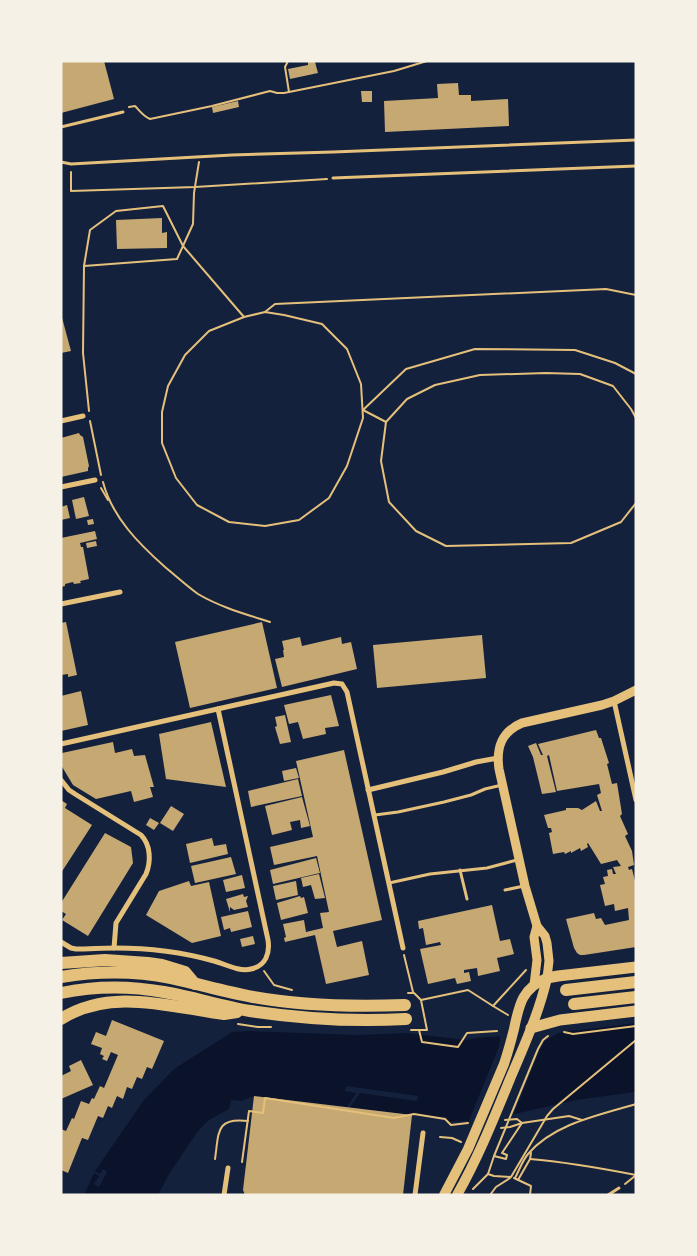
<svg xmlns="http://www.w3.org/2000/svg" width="697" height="1256" font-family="Lato,sans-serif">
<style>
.water{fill:#0b132b}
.pier{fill:#14213d}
.building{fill:#c6a872}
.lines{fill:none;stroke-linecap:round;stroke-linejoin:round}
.path{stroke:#e5c07b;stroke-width:2}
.service{stroke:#e5c07b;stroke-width:3}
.minor{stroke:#e5c07b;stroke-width:5}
.tertiary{stroke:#e5c07b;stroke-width:9}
.primary{stroke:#e5c07b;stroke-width:10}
.trunk{stroke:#e5c07b;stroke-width:11}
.motorway{stroke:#e5c07b;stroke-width:12}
</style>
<rect width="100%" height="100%" fill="#14213d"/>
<polygon class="water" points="636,1023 636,1092 576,1100 515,1114 467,1121 445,1122 446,1117 412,1115 254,1096 241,1101 231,1100 229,1109 209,1120 198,1131 169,1174 158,1195 84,1195 95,1171 144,1100 174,1069 232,1032 248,1031 357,1035 406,1033 466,1040 476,1038 580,1030"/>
<g class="pier">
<polygon points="556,1029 574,1030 558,1033 545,1041 541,1047 513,1116 468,1123 499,1047 500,1040 499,1034"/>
<polygon points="346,1086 418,1096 417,1101 360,1093 350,1107 347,1107 356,1093 345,1091"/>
<polygon points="103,1169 107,1172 99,1187 94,1184 99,1176 94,1173 95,1171 100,1174"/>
</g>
<g class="building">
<polygon points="61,61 104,61 114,99 61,113"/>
<polygon points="308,61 315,62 318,73 290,79 288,69 308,65"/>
<polygon points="458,83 459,95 471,95 471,101 508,99 509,126 385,132 384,101 438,98 437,84"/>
<polygon points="361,91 372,91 372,102 362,102"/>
<polygon points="238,101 239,107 213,113 212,107"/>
<polygon points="162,218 162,233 167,232 167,248 117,249 116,220"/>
<polygon points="61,314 71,351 61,353"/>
<polygon points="79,433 80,435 83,437 89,466 88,468 88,471 61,477 61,438"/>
<polygon points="84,497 89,516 76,519 72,500"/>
<polygon points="67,505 70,518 61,520 61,507"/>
<polygon points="93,519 94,524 88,525 87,520"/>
<polygon points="95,531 97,539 80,543 81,547 83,547 89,579 80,581 81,583 74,584 73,582 65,584 65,586 61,587 61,538"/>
<polygon points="96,541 97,546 87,548 86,543"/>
<polygon points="66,622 77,675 68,677 68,674 61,675 61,623"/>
<polygon points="262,622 277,688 190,708 175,642"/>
<polygon points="482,635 486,678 377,688 373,645"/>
<polygon points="300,637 302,646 341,637 342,644 351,642 357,669 282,687 275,659 284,657 283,650 284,650 282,641"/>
<polygon points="81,691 88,725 61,731 61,696"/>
<polygon points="331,695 339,726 325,728 326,734 303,739 298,722 289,724 284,705"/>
<polygon points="285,715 291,742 280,744 275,727 277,726 275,717"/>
<polygon points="211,722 226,787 166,779 159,734"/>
<polygon points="596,730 599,738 601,738 609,763 607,764 612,784 617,783 622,814 620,816 628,834 625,836 632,851 634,865 628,867 629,870 632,869 636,885 636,907 635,907 636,912 636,947 584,955 580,955 577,953 574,948 566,919 594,913 596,919 601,918 605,925 629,920 628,908 615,911 614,904 605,906 600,885 605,884 603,877 608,876 607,870 612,869 613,874 616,874 613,867 621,866 617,860 601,864 588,843 587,844 588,847 581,851 580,848 571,853 571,851 565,854 564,852 553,854 549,833 552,832 551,828 548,828 544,815 566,810 566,808 578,808 582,810 596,801 600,811 602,811 597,795 601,793 599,784 557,791 549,755 547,756 556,792 542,794 533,757 528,746 536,743 541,755 543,755 538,744"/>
<polygon points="113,742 115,753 132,749 134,756 145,755 154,787 150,787 153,797 134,802 131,791 96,799 73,785 61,765 62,753"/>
<polygon points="344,750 382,920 333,931 337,947 362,941 369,975 326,984 315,935 285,942 284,938 286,937 283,924 304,920 306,932 323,928 320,913 329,912 317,856 274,865 270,847 313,837 296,761"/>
<polygon points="296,768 299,778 284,781 282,771"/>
<polygon points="298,779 302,796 251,807 248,791"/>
<polygon points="302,797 310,826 301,828 300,820 290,822 292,830 272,835 265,806"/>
<polygon points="61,800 67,804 65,808 92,825 61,873"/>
<polygon points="171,806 184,814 173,831 160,823"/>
<polygon points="150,818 159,823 154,830 146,825"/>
<polygon points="105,833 131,847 133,863 88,936 62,920 66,914 61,911 61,903"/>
<polygon points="212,838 214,846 226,844 228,854 190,863 186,844"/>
<polygon points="231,857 236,874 195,883 191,866"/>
<polygon points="316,858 320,873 273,884 270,870"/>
<polygon points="319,874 325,898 315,899 311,885 303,887 301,878"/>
<polygon points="242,875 245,888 226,892 223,880"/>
<polygon points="189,881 191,886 209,882 221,936 192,943 146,915 159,891"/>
<polygon points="296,881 298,895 276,900 273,886"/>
<polygon points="243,894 244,897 248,896 246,901 248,907 234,910 230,907 230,912 226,899"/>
<polygon points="300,896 301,898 304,897 308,913 281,920 277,903"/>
<polygon points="492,905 500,941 510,939 514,954 497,958 500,971 478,976 477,968 464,970 464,973 469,972 471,981 457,984 455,978 428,984 420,949 441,945 440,942 426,945 423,928 419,929 418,921"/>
<polygon points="248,911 252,927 231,932 230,928 224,930 221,917"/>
<polygon points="253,936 255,944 242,947 240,939"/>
<polygon points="112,1020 164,1041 152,1069 147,1067 142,1079 137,1077 132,1089 127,1087 123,1099 117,1096 112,1108 108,1106 103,1118 98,1116 88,1140 82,1138 68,1173 61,1170 61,1129 66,1131 72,1118 74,1119 81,1101 89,1104 92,1098 94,1099 100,1086 104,1088 118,1055 111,1052 107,1061 102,1059 104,1056 100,1054 102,1048 91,1044 96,1032 106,1036"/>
<polygon points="81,1060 93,1085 61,1099 61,1076 71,1071 69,1066"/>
<polygon points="254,1096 412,1115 403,1195 245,1195 243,1190"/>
</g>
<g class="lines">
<g class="path">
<polyline points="288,61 285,67 289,92"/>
<path d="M129,107L135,106C140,111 143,116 150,119L212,106L270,91L277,93H284L394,71L427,61"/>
<polyline points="199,162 194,193 193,224 177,259 84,266 90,230 116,211 163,206 183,246 244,317"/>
<polyline points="71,172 71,191 195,187 327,179"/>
<polyline points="84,266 83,353 89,411"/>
<polygon points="265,312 284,315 322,324 347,349 361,384 363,418 347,466 329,498 299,520 265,526 229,522 197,505 176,478 162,443 162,412 168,386 185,355 209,331 244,317"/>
<polyline points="265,312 275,304 606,289 636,295"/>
<polyline points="636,418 631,409 613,386 580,374 546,373 480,375 435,385 407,399 386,422 381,461 389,502 416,531 446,546 571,543 621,522 636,503"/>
<polyline points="90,421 101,475"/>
<polyline points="386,422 363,410 406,369 475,349 575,350 615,363 636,374"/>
<path d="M103,482C112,517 139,544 165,567C176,576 187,586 198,594C220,607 245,614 270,622"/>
<polyline points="101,488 108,500"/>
<polyline points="404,955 413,992"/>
<polyline points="264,971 274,985 292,990"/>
<polyline points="408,993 414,993 421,1000 427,1030 411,1030"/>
<polyline points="421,1000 468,990 493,1006 526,970"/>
<polyline points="493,1006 508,1015"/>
<polyline points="238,1024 258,1027 271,1027"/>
<polyline points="419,1030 422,1042 458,1047 467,1033 497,1031"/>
<polyline points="564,1032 573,1034 636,1026"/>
<polyline points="505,1120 517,1119 522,1123"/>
<polyline points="501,1128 510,1127 522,1123 569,1116 582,1120"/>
<polyline points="440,1137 452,1138 461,1142"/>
<polyline points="494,1156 506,1159 507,1155 502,1153 522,1123"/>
<path d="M215,1159C219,1133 215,1117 248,1121"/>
<path d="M530,1159C566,1162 600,1168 636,1175"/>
<polyline points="242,1162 249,1111 263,1113 265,1098 394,1118 414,1114 445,1119 451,1125 468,1123"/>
<polyline points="488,1174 494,1176 511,1177 547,1116 553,1109 636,1040"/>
<polyline points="514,1178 531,1186 530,1195"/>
<path d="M515,1178C519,1171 522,1161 528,1154C553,1124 599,1115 636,1104"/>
<polyline points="518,1180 530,1159 531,1153"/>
<polyline points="625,1184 635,1176"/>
<polyline points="473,1189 488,1174 494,1156 538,1049 543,1040 548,1036"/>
<polyline points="490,1195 496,1187 510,1178"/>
</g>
<g class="service">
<polyline points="61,127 123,112"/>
<polyline points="61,162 71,164 232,155 333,152 636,140"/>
<polyline points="333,178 636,166"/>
<polyline points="375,815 398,812 444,802 471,795 485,789 502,785"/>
<polyline points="460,870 467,899"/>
<polyline points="389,883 430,874 487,868 517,860"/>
<polyline points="505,890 524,886"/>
<polyline points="608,1195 619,1188"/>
</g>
<g class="minor">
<polyline points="61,421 83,416"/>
<polyline points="61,487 95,480"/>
<polyline points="61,604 120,592"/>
<polyline points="614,701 636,800"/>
<polyline points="61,744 334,683 342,684 347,692 403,948"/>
<path d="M61,780L69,790L75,794L141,835C151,845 151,862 146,874L116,923L114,948"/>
<polyline points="368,790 443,772 476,762 498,758"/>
<path d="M61,942L71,948L76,949C89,949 102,948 115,948C148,948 182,952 214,961C225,964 239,972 251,969C266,966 270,953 268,940L218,709"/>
<polyline points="224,1195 228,1168"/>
<polyline points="415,1195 423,1133"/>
</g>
<g class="tertiary">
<path d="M547,978L549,961L547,943L545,936L537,926L525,886L499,769C496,748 501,732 522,723L602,705L614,701L636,690"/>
<polyline points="534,985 537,960 534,937 537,926"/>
</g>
<g class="primary">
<path d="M444,1195L468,1149L504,1064C508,1052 511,1041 514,1029C519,1005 522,988 547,978"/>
<path d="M457,1195C478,1158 494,1118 510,1079C524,1046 539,1013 547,978"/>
</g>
<g class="trunk">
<polyline points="547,978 558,976 636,967"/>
<polyline points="531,1028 560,1020 636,1011"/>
</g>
<g class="motorway">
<polyline points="61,963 105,960 148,963 162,965 185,972 195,984"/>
<path d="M61,977C98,971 135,971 171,978C199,984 225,992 253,997C303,1006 354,1007 405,1005"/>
<polyline points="566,990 636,982"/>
<path d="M61,993C94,986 131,986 164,992C193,997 221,1006 250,1011C303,1019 352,1022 406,1019"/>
<polyline points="574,1004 636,997"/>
<path d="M61,1019C111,987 170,1007 224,1014L237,1012"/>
</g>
</g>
<rect width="697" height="1256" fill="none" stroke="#f6f1e7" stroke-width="125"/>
</svg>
